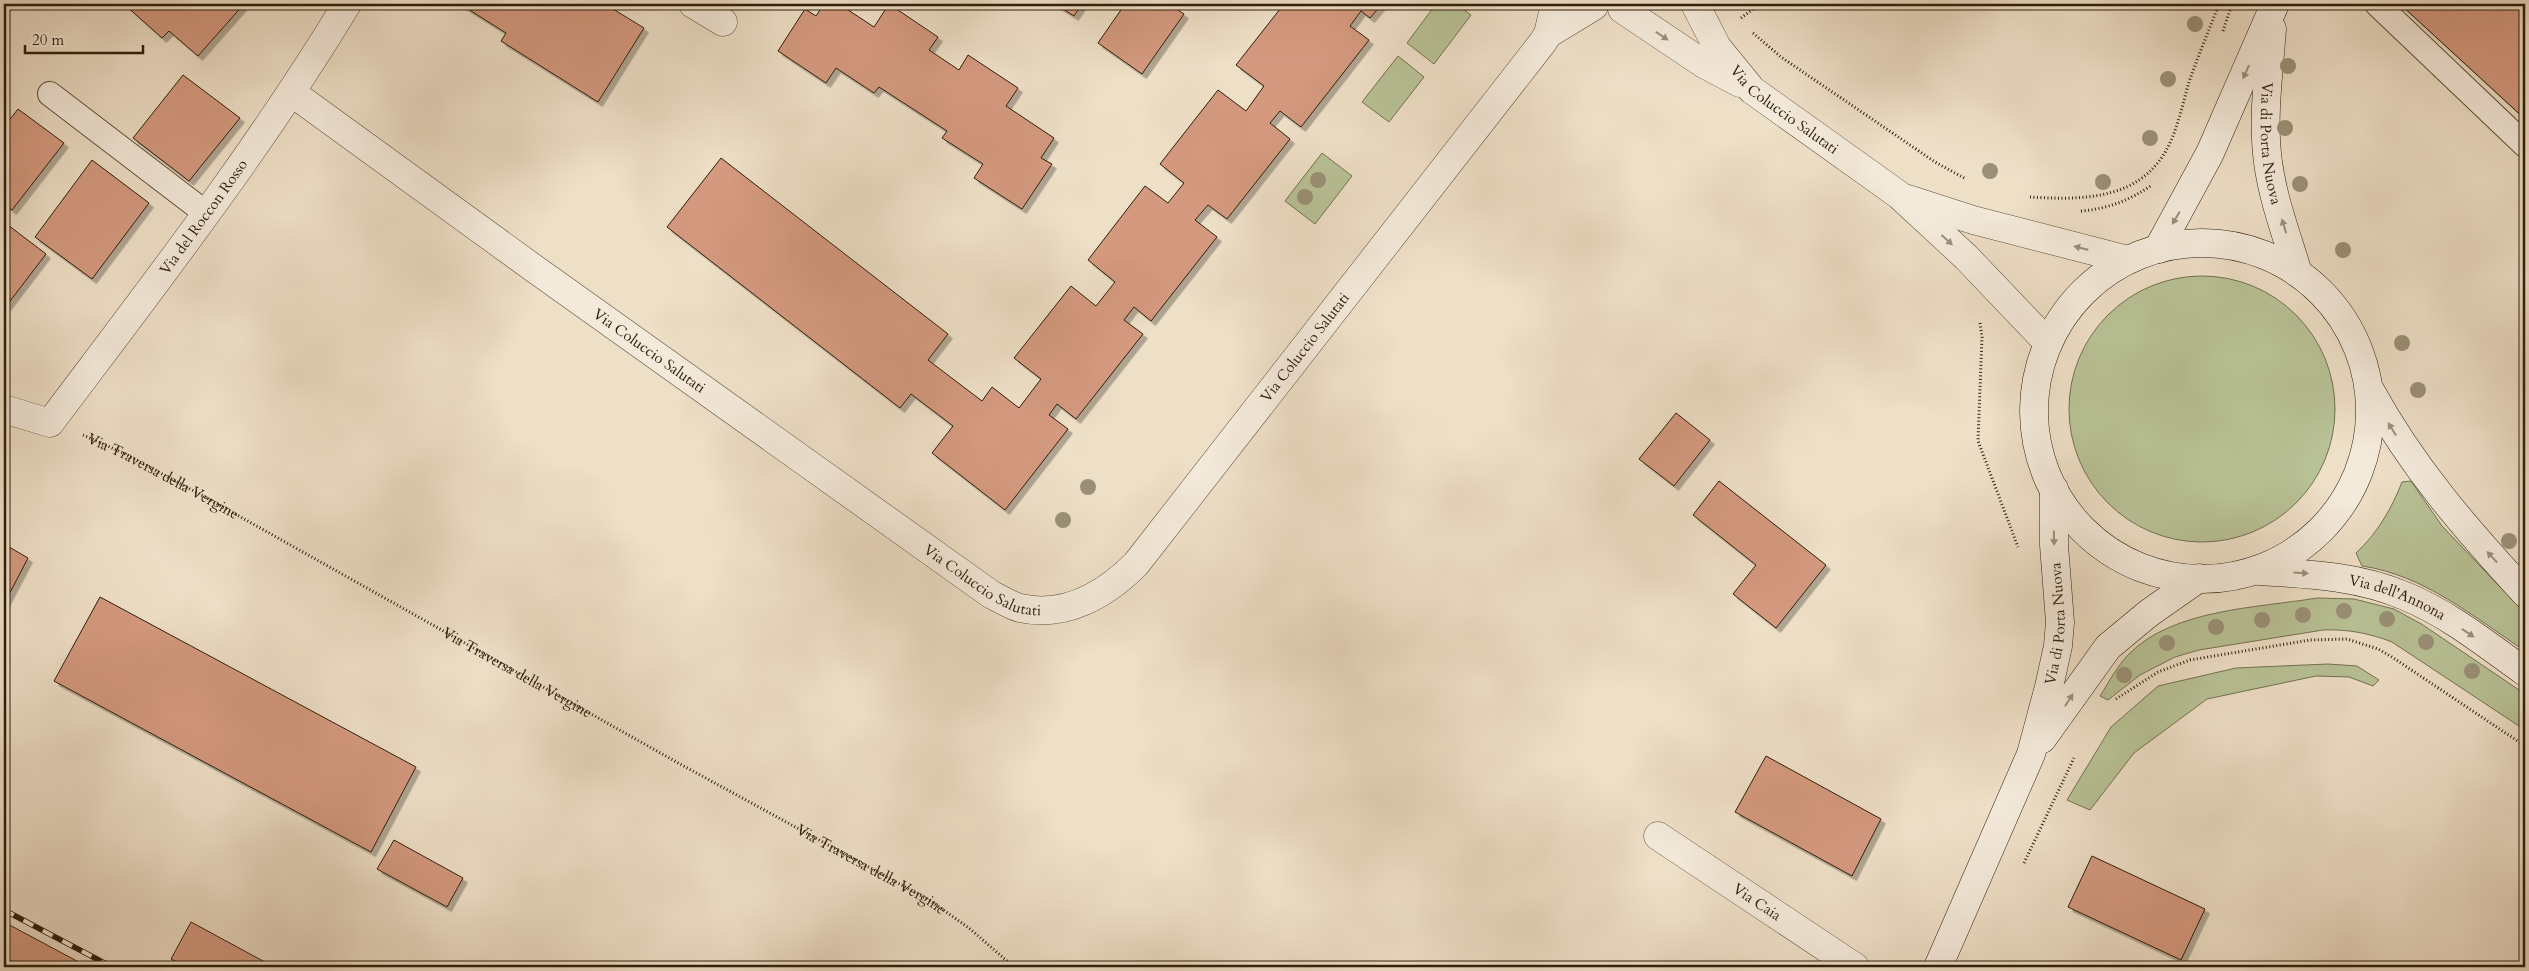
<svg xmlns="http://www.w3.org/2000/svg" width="2529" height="971" font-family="Cardo,serif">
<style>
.green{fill:#b8c296;stroke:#737050}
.building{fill:#d4997f;stroke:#2e1f0b;filter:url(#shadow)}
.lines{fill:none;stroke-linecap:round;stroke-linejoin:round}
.lane-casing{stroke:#5e4f3a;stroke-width:26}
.street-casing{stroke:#5e4f3a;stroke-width:29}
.secondary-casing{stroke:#2e1f0b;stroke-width:29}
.path{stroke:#2e1f0b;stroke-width:3;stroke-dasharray:1 2.5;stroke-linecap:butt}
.lane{stroke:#f4eadb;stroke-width:24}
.street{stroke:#f4eadb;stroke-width:28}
.secondary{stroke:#f4eadb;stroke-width:28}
.rail-casing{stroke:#2e1f0b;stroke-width:5.5}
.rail{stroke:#f4eadb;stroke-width:4;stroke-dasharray:11;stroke-linecap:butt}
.tree{fill:#9b9077}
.oneway{fill:#9b8f7d}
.labels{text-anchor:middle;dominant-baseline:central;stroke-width:4;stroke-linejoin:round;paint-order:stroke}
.street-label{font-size:15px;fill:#2e1f0b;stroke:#f4eadb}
</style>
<defs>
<filter id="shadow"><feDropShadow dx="4.5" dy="4.5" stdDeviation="0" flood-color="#0004"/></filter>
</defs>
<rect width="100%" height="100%" fill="#eedfc7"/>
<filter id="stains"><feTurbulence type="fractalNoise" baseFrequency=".004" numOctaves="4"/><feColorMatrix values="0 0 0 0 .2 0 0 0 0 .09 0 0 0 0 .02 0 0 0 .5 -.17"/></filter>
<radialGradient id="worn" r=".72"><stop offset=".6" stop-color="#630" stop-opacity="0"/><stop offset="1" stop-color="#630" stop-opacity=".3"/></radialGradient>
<g class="green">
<polygon points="1436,4 1456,4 1471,15 1434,64 1407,43"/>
<polygon points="1398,56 1424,77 1389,122 1362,102"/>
<polygon points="1322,153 1352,176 1315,224 1285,201"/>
<circle cx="2202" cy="409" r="133"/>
<path d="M2411,481L2442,526L2525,613V651C2474,617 2424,575 2362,566L2356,553C2377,534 2392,508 2402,482Z"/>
<path d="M2317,598L2354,599L2394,609L2423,625L2525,694V730L2392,642C2369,633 2347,629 2323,630L2199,650L2175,657L2140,675L2108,700L2100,696C2109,682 2117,666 2129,654C2173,609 2257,608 2317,598Z"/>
<polygon points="2328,664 2357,666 2379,680 2373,686 2349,677 2316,676 2207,699 2134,753 2090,810 2067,800 2111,727 2158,686 2236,668"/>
</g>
<g class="building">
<polygon points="124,4 244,4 198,56 169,31 162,38"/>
<polygon points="460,4 605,4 644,28 598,102 501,41 506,33"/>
<polygon points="824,4 839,4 874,27 889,4 938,37 929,50 959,70 968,55 1018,88 1006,106 1054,138 1041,158 1052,164 1022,209 974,178 983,164 942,138 947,131 879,87 874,93 836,68 826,83 778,51 805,9 816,16"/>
<polygon points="1055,4 1082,4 1074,16"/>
<polygon points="1125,4 1169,4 1184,14 1142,74 1098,43"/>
<polygon points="1284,4 1312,4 1319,9 1323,4 1382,4 1370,18 1361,11 1350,26 1369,40 1301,127 1280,111 1270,123 1290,139 1227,219 1208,205 1195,220 1217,237 1151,321 1134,307 1124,320 1143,334 1076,419 1057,404 1049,415 1068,429 1005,510 932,453 953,426 911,394 900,408 667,227 721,158 948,334 928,360 982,401 992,387 1019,408 1041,379 1014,358 1071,286 1096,306 1115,282 1088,260 1145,186 1168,203 1184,183 1160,164 1218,90 1246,111 1264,86 1236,65"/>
<polygon points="2400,4 2525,4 2525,119"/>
<polygon points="183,75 240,118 189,181 133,138"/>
<polygon points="18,109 64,143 12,210 4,204 4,127"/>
<polygon points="92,160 149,203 92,279 35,237"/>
<polygon points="4,222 46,254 4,309"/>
<polygon points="1676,413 1710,440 1674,486 1639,459"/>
<polygon points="1719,481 1826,565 1776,628 1733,594 1756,565 1693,515"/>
<polygon points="4,544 28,558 4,604"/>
<polygon points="100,597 416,767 371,852 54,681"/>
<polygon points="1766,756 1881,819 1852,876 1735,812"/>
<polygon points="394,840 463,878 447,907 377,869"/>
<polygon points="2092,856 2205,909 2181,960 2068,907"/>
<polygon points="4,922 88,967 23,967 4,957"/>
<polygon points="191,922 274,967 187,967 171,959"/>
</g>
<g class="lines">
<g class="lane-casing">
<g id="lane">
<polyline points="2377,4 2525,145"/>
<polyline points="50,94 207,214"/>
</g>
</g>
<g class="street-casing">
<g id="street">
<polyline points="693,4 723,22"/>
<path id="s2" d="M1695,4L1717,47L1752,90L1899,195L1966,257L2048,343"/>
<polyline points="1622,9 1704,64 1740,83"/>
<polyline points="1548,34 1594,6"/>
<path id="s3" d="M291,92L532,267L992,595C1001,599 1011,606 1020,608C1065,618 1105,595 1136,564L1543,42L1548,34L1555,4"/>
<polyline points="1908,199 1973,220 2128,260"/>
<path id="s4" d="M4,409L50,423C153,286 258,151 347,4"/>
<path id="s5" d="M1658,836L1855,967"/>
</g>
</g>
<g class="secondary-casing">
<g id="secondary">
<path id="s6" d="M2272,29C2269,72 2262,118 2268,162C2273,200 2287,236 2298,273"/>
<circle cx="2202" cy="411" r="168"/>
<polyline points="2158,249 2210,153 2275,4"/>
<path d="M2370,390C2412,467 2466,529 2525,593"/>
<path id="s7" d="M2259,571C2309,574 2358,576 2405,596C2449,614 2487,645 2525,672"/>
<polyline points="2042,739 2108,647 2149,613 2199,578"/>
<path id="s8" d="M1938,967L2031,754L2049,687L2058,646L2060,622L2054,545V489"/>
</g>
</g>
<g class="path">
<polyline points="1512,4 1519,10"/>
<polyline points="1741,18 1760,4"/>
<polyline points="2223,31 2232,4"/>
<polyline points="1753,33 1781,57 1935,162 1966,179"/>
<path d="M2030,197C2078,200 2135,201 2164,154C2177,133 2182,106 2189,82C2198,56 2209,30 2219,4"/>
<path d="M2081,211C2108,209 2130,200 2152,185"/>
<polyline points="1980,323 1982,337 1978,441 2018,547"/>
<path id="s1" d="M83,435L123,453L205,497L680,764L929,900L969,928L1014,967"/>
<polyline points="2116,699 2158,672 2190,660 2310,640 2347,639 2378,649 2392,657 2525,746"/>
<polyline points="2024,863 2074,758"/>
</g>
<use href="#lane" class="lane"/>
<use href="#street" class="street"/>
<use href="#secondary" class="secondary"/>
<g class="rail-casing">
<polyline id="rail" points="4,910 112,967"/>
</g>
<use href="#rail" class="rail"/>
</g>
<g class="tree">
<circle cx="2195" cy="24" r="8"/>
<circle cx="2288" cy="66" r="8"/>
<circle cx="2168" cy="79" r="8"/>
<circle cx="2285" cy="128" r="8"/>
<circle cx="2150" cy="138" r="8"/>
<circle cx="1990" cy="171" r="8"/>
<circle cx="1318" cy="180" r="8"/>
<circle cx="2103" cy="182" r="8"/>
<circle cx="2300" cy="184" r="8"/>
<circle cx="1305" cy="197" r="8"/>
<circle cx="2343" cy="250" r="8"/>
<circle cx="2402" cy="343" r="8"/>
<circle cx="2418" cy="390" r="8"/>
<circle cx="1088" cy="487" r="8"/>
<circle cx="1063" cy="520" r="8"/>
<circle cx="2509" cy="541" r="8"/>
<circle cx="2344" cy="611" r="8"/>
<circle cx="2303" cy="615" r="8"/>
<circle cx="2387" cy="619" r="8"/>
<circle cx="2262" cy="620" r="8"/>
<circle cx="2216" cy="627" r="8"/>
<circle cx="2426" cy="642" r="8"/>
<circle cx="2167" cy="643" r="8"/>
<circle cx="2472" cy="671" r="8"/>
<circle cx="2124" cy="675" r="8"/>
</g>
<defs><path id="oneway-solid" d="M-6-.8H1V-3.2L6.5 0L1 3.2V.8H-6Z" transform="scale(1.25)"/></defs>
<g class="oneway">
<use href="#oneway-solid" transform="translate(1662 36) rotate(34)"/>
<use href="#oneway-solid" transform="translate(2246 72) rotate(114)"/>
<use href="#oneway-solid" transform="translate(2176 218) rotate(120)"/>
<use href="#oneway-solid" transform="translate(2284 226) rotate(-107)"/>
<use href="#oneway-solid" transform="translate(1947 240) rotate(42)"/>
<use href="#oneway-solid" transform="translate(2081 248) rotate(-166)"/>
<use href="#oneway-solid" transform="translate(2392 429) rotate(-122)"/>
<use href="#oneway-solid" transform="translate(2054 538) rotate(89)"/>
<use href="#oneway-solid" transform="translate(2492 557) rotate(-133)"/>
<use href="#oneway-solid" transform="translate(2301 573) rotate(3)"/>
<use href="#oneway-solid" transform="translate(2468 633) rotate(34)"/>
<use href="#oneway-solid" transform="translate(2069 700) rotate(-57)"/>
</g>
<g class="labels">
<g class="street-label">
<text stroke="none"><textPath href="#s2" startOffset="141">Via Coluccio Salutati</textPath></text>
<text stroke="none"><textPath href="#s6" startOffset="115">Via di Porta Nuova</textPath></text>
<text stroke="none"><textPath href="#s4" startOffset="305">Via del Roccon Rosso</textPath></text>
<text stroke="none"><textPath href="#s3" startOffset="1298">Via Coluccio Salutati</textPath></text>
<text stroke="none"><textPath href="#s3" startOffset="442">Via Coluccio Salutati</textPath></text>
<text stroke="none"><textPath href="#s1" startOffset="90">Via Traversa della Vergine</textPath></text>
<text stroke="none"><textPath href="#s3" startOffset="848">Via Coluccio Salutati</textPath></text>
<text stroke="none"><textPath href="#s7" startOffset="142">Via dell'Annona</textPath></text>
<text stroke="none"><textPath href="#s8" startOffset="366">Via di Porta Nuova</textPath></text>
<text stroke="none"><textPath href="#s1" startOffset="495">Via Traversa della Vergine</textPath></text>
<text stroke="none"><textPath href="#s1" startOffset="900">Via Traversa della Vergine</textPath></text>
<text stroke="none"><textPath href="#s5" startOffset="119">Via Caia</textPath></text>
</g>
</g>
<rect width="2529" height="971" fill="none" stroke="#eedfc7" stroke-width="20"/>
<rect x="5" y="5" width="2519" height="961" fill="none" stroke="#2e1f0b" stroke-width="2.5"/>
<rect x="10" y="10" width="2509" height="951" fill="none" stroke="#2e1f0b"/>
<path d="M25 45v8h118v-8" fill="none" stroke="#2e1f0b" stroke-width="2.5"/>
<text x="32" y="45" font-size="15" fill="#2e1f0b" stroke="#f4eadb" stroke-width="4" paint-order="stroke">20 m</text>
<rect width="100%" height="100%" filter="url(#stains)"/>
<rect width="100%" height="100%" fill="url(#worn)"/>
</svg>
